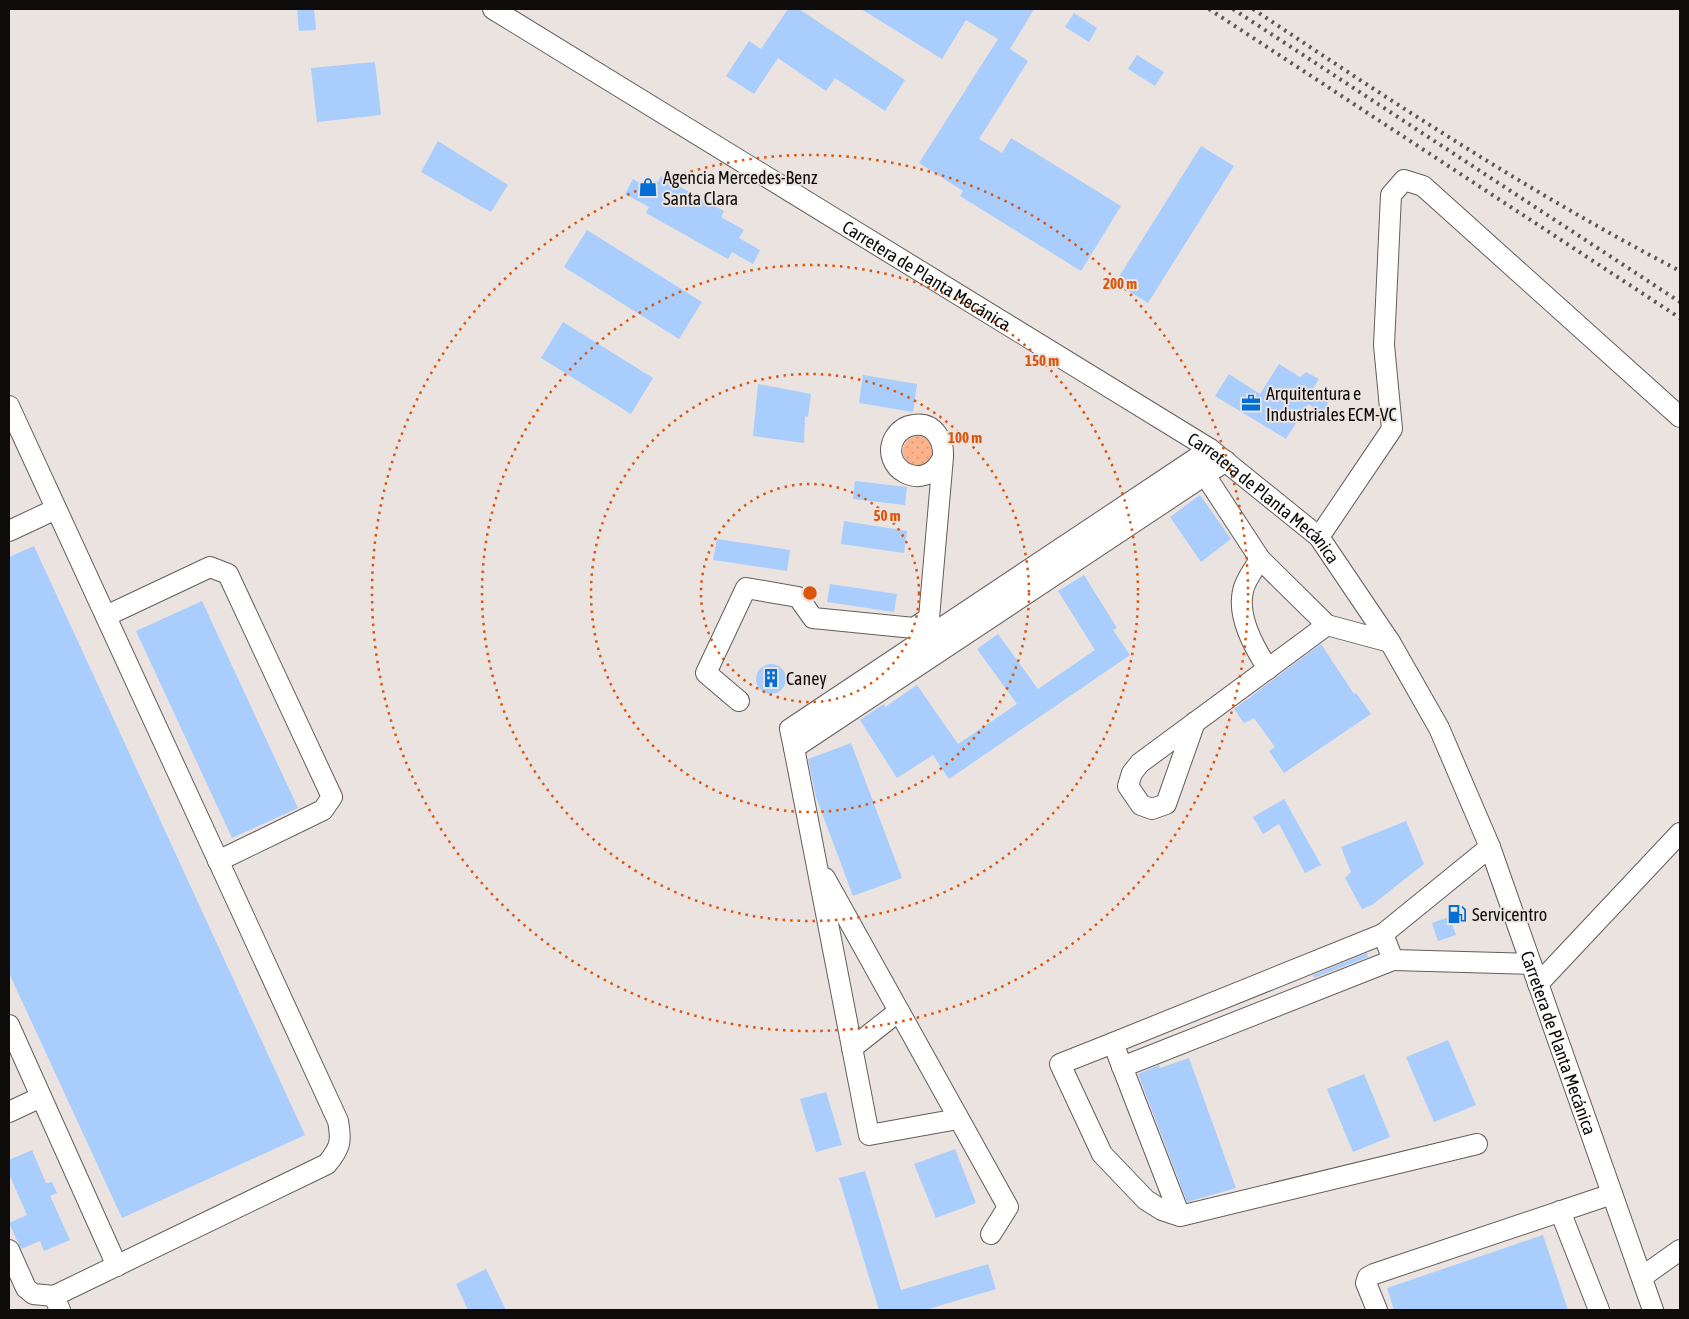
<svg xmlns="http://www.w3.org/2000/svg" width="1689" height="1319" font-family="'Asap Condensed',sans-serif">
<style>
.green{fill:url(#green-dots)}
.building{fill:#a9cdfd}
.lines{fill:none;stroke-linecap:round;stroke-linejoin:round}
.minor-casing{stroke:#645d5a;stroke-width:22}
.minor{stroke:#fff;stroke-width:20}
.rail{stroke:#5b5754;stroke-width:4;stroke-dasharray:2.5 5;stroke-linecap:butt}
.ring{fill:none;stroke:#dd550c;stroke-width:2.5;stroke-dasharray:2.5 5}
.labels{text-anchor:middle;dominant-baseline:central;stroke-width:4;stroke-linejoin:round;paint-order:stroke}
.poi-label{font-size:18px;fill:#0e0c0a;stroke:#ebe3df;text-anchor:start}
.street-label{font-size:18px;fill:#0e0c0a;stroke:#ebe3df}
.centre{fill:#dd550c;stroke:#ebe3df;stroke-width:2.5}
.ring-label{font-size:15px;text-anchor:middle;font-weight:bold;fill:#dd550c;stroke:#ebe3df;stroke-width:4;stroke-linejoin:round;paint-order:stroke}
</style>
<defs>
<pattern id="green-dots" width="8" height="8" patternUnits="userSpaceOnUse" patternTransform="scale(1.25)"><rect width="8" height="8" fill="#fcb38c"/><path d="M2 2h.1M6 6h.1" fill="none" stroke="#d79977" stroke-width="1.8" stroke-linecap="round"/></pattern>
</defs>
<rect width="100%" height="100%" fill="#ebe3df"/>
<circle class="green" cx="918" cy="451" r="15"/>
<g class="building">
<polygon points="297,9 314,9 316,30 299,31"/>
<polygon points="788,9 799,9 905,80 885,111 835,78 826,91 778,58 754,94 726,76 749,41 761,49"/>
<polygon points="861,9 1034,9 1010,49 1028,61 979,139 1002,153 1011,138 1121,206 1081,271 960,196 963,191 919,163 998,39 966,20 942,59"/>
<polygon points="1074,13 1097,28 1089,42 1065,27"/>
<polygon points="1137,55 1164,72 1155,86 1128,69"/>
<polygon points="375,62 381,115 317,122 311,68"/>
<polygon points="438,141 508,185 491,212 421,172"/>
<polygon points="1201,146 1234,166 1148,303 1115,283"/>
<polygon points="661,176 724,211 721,217 744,230 739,238 760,250 753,264 732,252 728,259 646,213 649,207 625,194 633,179 653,191"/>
<polygon points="587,230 702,302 679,339 564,267"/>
<polygon points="563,322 653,378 631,414 541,358"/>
<polygon points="1279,364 1300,377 1306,372 1319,379 1312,390 1329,401 1322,413 1308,404 1286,439 1215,396 1229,374 1260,394"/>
<polygon points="863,375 917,384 913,412 859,403"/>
<polygon points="758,384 811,394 808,417 805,416 804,443 753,436"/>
<polygon points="855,481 907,487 905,505 853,499"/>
<polygon points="1200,495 1231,539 1201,562 1170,517"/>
<polygon points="844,521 907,531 904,553 841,544"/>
<polygon points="717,539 790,550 787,571 713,560"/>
<polygon points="34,546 305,1135 122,1218 9,973 9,557"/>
<polygon points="1084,575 1117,628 1113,630 1130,655 949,779 933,755 897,778 860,720 884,704 885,707 917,685 958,744 1017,704 977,649 998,634 1038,689 1095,650 1058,591"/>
<polygon points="830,584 897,594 894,612 827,602"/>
<polygon points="202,601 298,808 232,838 136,631"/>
<polygon points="1321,644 1354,694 1356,693 1371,714 1284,773 1269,751 1275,747 1254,718 1244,723 1234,709"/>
<circle cx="771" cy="679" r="15"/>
<polygon points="851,743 902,878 853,896 816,797 808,759"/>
<polygon points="1284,799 1321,865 1305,873 1279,824 1263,834 1253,817"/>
<polygon points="1406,821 1424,864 1372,905 1362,909 1345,878 1351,872 1341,847"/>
<polygon points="1449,917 1456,935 1438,941 1432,923"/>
<polygon points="1367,953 1368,957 1314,978 1313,975"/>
<polygon points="1448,1040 1476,1105 1434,1122 1406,1057"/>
<polygon points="1189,1058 1236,1188 1187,1202 1138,1074 1159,1065 1160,1068"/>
<polygon points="1364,1074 1390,1137 1353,1152 1327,1089"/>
<polygon points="826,1092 842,1145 816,1152 800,1099"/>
<polygon points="955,1149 976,1203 936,1218 914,1164"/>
<polygon points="32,1150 46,1183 52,1182 57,1193 50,1196 70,1240 44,1251 40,1241 21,1249 9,1223 27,1215 9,1174 9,1160"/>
<polygon points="865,1171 901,1290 988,1264 996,1289 925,1310 879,1310 839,1178"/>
<polygon points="1543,1235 1568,1310 1394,1310 1387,1288"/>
<polygon points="486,1269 506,1310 468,1310 456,1284"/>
</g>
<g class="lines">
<g class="minor-casing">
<g id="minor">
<path id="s1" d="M493,9L1210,449L1319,537L1390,642L1439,728L1490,847L1653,1310"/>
<path d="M9,406L338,1121C342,1142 340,1148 327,1164L54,1296L60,1310"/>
<polyline points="1210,449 790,729 794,748 1226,461"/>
<polyline points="1205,475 1260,559 1327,625 1390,642"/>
<polyline points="9,531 56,509"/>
<polyline points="1319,537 1392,429 1384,345 1391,195 1404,180 1423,186 1680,417"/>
<path d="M1260,559C1255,568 1245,580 1243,591C1237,617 1254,647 1268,669"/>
<polyline points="106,616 210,567 228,574 332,797 323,810 218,861"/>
<path d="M739,701L706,673L746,588L798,597L813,618L914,628L929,618L943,457C944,440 934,422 914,425C906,426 899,431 895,437C877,468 926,496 943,457"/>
<polyline points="1195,722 1166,804 1152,809 1141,805 1128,786 1132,773 1140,763 1327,625"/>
<polyline points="794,748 869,1135 958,1119"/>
<polyline points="1490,847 1383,934 1393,960 1531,964"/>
<polyline points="825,878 1008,1207 991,1234"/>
<polyline points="1538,984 1680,833"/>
<polyline points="9,1025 117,1266"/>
<polyline points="1113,1043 1383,934"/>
<polyline points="852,1048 899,1011"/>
<polyline points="1122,1067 1393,960"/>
<polyline points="9,1112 41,1097"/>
<polyline points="1560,1211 1599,1310"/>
<polyline points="1180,1216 1113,1043 1060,1064 1102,1154 1146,1200 1162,1210 1180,1216 1477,1144"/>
<polyline points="9,1250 26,1288 33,1294 54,1296"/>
<polyline points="1642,1277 1680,1250"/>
<polyline points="1377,1310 1366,1283 1368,1277 1374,1274 1612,1194"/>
</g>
</g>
<use href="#minor" class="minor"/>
<g class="rail">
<polyline points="1209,9 1680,318"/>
<polyline points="1233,9 1680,302"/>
<path d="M1253,9C1392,102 1532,194 1680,271"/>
</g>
</g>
<g class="ring">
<circle cx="810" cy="593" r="109"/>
<circle cx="810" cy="593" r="219"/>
<circle cx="810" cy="593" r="328"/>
<circle cx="810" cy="593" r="438"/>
</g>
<defs>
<g id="shop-bare" transform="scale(1.5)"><path d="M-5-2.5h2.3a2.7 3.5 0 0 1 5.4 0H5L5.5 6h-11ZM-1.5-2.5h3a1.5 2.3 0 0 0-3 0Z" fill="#056ed6" stroke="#ebe3df" stroke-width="2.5" paint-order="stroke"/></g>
<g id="office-bare" transform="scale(1.5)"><path d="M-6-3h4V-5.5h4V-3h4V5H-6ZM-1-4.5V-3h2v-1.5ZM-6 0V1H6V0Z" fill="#056ed6" stroke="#ebe3df" stroke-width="2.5" paint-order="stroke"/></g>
<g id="building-bare" transform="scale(1.5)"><path d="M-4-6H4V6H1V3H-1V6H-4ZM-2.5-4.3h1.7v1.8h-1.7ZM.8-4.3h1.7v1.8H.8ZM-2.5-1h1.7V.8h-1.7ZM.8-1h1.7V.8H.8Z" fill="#056ed6" stroke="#ebe3df" stroke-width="2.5" paint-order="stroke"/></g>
<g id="fuel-bare" transform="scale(1.5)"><path d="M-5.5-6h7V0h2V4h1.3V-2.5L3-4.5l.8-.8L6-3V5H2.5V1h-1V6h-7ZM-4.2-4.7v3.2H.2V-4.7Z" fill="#056ed6" stroke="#ebe3df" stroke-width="2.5" paint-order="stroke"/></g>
</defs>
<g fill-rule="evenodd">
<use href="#shop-bare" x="648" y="187"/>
<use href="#office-bare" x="1251" y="403"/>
<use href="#building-bare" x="771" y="678"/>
<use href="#fuel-bare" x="1457" y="914"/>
</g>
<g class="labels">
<g class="poi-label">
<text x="663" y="177">Agencia Mercedes-Benz<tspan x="663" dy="21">Santa Clara</tspan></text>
<text x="1266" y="393">Arquitentura e<tspan x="1266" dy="21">Industriales ECM-VC</tspan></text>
<text x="786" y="678">Caney</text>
<text x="1472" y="914">Servicentro</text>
</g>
<g class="street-label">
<text stroke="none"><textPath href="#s1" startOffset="509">Carretera de Planta Mecánica</textPath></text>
<text stroke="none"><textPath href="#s1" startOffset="914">Carretera de Planta Mecánica</textPath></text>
<text stroke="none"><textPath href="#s1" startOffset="1544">Carretera de Planta Mecánica</textPath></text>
</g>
</g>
<circle cx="810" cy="593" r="8" class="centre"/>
<g class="ring-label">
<text x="1120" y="289">200 m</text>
<text x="1042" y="366">150 m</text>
<text x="965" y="443">100 m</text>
<text x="887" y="521">50 m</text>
</g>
<rect width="1689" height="1319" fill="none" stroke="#0e0c0a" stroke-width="20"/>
</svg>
